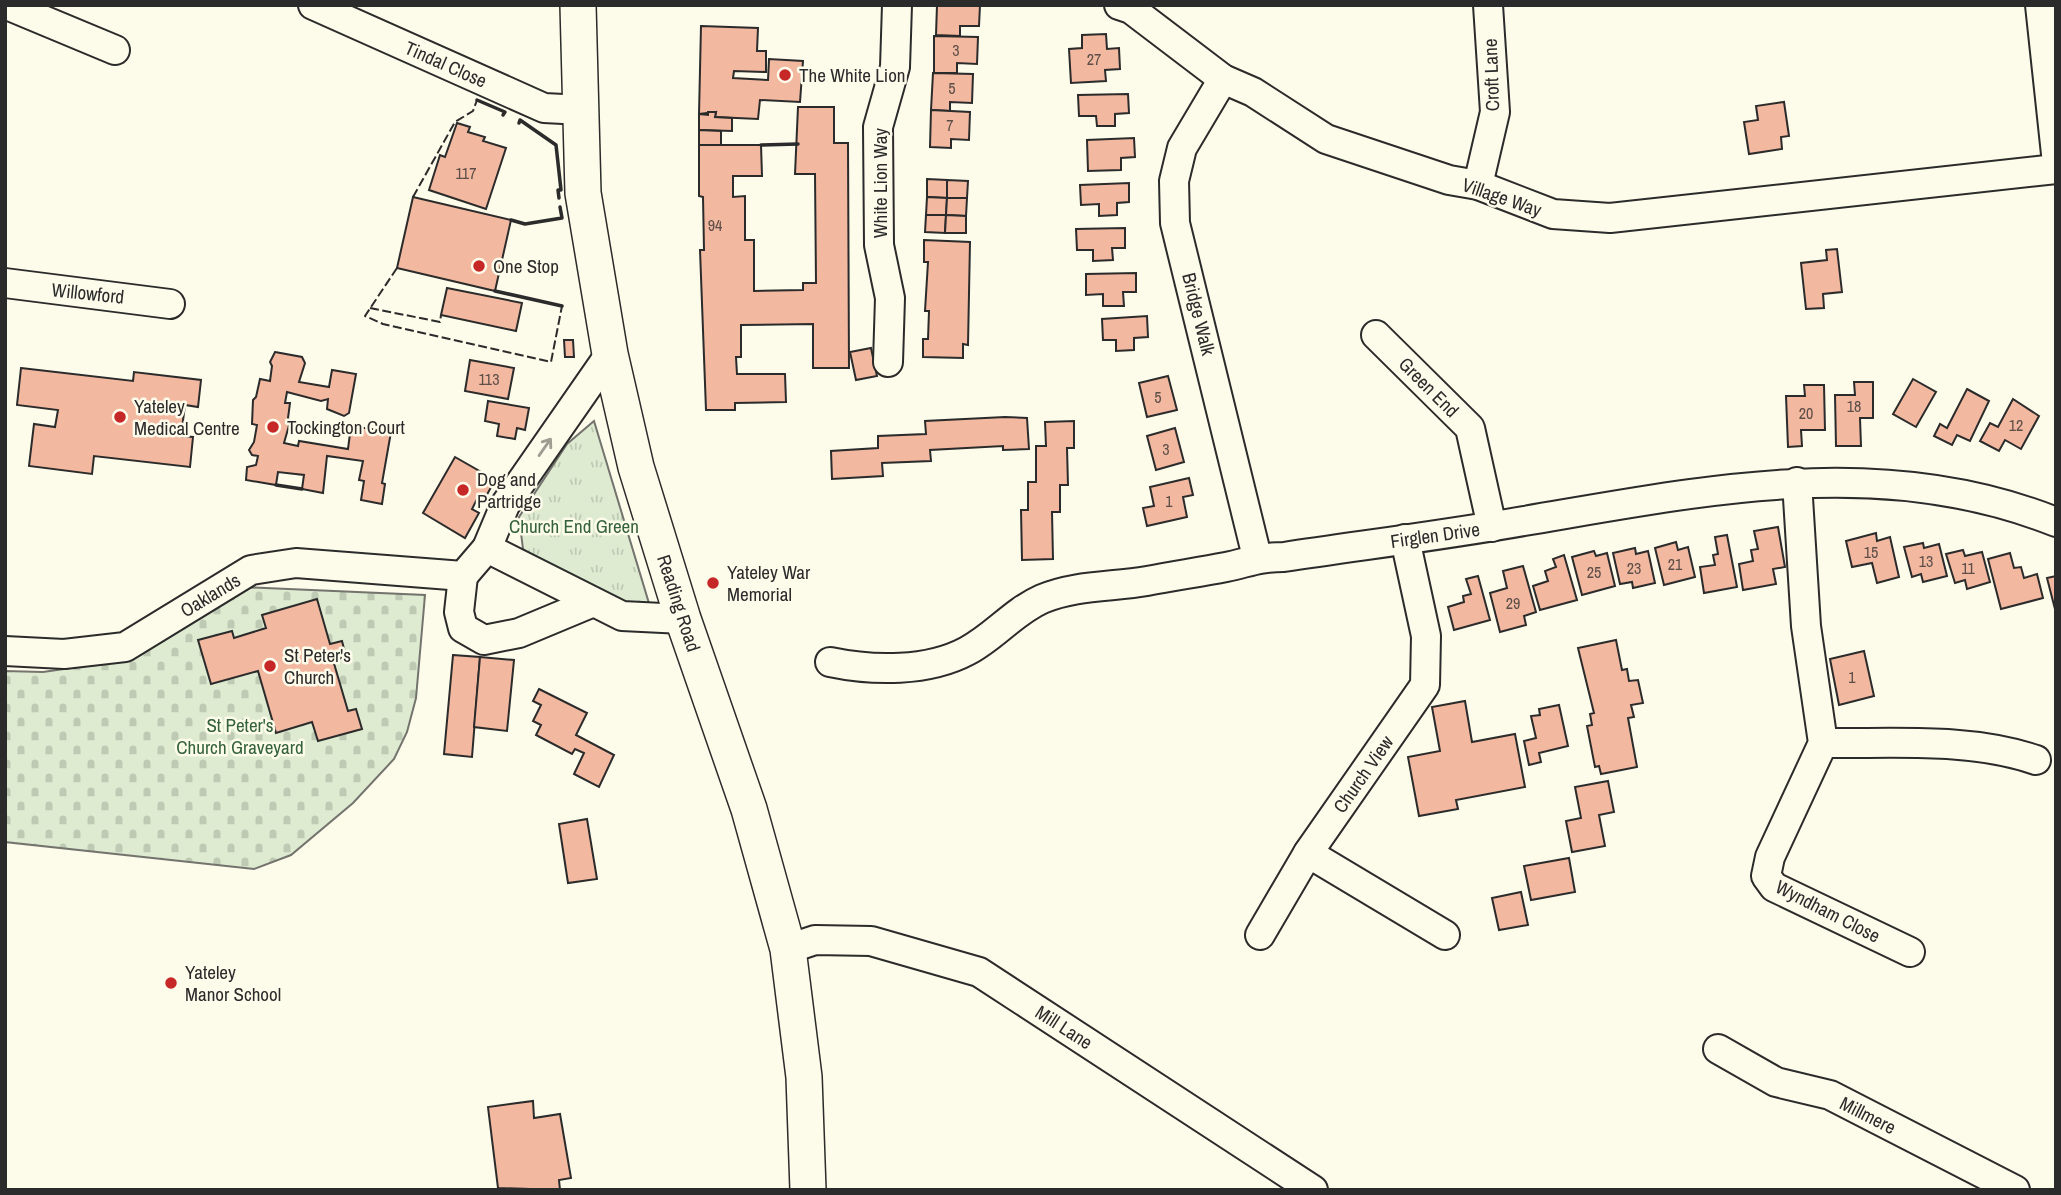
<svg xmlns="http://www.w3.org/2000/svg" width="2061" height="1195" font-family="'Archivo Narrow',sans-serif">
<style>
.cemetery{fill:url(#cemetery-stones);stroke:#74746e;stroke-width:2}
.park{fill:url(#park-tufts);stroke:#74746e;stroke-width:2}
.building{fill:#f2b8a0;stroke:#2b2b2b;stroke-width:2}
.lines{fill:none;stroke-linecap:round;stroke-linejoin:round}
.minor-casing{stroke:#2b2b2b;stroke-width:32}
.major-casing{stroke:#2b2b2b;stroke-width:38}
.minor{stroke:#fdfbea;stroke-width:28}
.major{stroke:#fdfbea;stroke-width:35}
.fence{stroke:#2b2b2b;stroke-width:2;stroke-dasharray:9 3.5;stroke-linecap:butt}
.wall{stroke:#2b2b2b;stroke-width:3.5}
.oneway{stroke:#9e9d94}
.poi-dot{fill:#c62828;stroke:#fdfbea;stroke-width:2.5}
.labels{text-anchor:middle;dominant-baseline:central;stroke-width:5;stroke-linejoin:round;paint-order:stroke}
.number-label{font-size:16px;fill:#5d4e48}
.street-label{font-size:19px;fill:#2b2b2b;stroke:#fdfbea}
.poi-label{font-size:19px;fill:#2b2b2b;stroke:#fdfbea;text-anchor:start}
.park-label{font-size:19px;fill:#34623c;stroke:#fdfbea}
</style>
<defs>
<pattern id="cemetery-stones" width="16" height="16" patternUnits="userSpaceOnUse" patternTransform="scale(1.75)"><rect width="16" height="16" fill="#deebd1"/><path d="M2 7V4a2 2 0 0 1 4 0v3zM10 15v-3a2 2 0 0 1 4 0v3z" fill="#bfcab4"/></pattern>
<pattern id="park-tufts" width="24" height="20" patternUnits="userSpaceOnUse" patternTransform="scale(1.75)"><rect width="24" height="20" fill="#deebd1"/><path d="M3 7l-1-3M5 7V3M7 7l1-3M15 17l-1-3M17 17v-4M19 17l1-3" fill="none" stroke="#bfcab4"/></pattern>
</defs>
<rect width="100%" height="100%" fill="#fdfbea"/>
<polygon class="cemetery" points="241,587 425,595 416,698 407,732 394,759 353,803 291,855 254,869 5,842 5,671 43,672 120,661"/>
<path class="park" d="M594,421L651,610C616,614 552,570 523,549L519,517L567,444Z"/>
<g class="building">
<polygon points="937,5 980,5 979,26 960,26 960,36 936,35"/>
<polygon points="701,26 758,28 757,51 766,51 766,72 734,71 733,78 768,80 769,59 803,61 800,102 760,100 758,119 715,117 716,112 699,114"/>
<polygon points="1106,34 1107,49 1119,48 1120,69 1105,70 1106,81 1071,83 1069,49 1082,48 1082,35"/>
<polygon points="934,36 978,37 977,64 957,63 957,73 934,73"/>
<polygon points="933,73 973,74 972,103 950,102 950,111 931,110"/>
<polygon points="1128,94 1129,113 1115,114 1115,126 1097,126 1096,116 1079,116 1078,95"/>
<polygon points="1784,102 1789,136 1781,137 1782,149 1749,154 1744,122 1758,120 1756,106"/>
<polygon points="798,107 834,107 834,143 848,143 849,368 813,368 813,324 741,325 741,357 736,357 737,374 785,374 786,402 735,403 735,410 706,410 700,250 704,250 703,197 699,196 699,145 761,145 762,176 733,176 733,197 745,196 745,240 754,240 754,291 803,290 803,283 816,283 815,174 795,174"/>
<polygon points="931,110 970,112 969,140 951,139 951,148 930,147"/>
<polygon points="708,112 716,112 715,117 732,118 732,131 699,130 699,114 708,115"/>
<polygon points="457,123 470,127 468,132 485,137 483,141 506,148 486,209 429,190 440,155 445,157"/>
<polygon points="699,130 721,131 721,145 699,145"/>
<polygon points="1134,138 1135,157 1121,158 1121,170 1088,171 1087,140"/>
<polygon points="927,179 947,180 947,198 927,197"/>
<polygon points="947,180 968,181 967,198 947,198"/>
<polygon points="1129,183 1129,202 1117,203 1117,215 1099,216 1099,204 1081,205 1080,185"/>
<polygon points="413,197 511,220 495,291 397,268"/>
<polygon points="927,197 947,198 946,215 926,215"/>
<polygon points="947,198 967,198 966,216 946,215"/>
<polygon points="926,215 946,215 945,233 925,232"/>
<polygon points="946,215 966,216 966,233 945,233"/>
<polygon points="1125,228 1125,248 1112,248 1113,260 1093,261 1093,250 1077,250 1076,229"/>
<polygon points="924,240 970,242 968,345 963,344 963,358 923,357 923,339 928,339 929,311 925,311 928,262 924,262"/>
<polygon points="1837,249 1842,292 1823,294 1824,308 1806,309 1801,263 1827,260 1826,250"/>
<polygon points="1136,273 1136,292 1123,292 1124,306 1103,306 1103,294 1086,295 1086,274"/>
<polygon points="447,288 522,303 516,331 441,315"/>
<polygon points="1147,316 1148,337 1134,338 1134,350 1116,351 1116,340 1103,340 1102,319"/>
<polygon points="564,340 573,340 574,357 565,357"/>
<polygon points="871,348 877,376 856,380 850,352"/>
<polygon points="275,352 302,357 305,363 299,382 329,387 332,370 356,374 349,413 344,416 327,409 328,399 321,401 287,392 285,403 290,403 288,418 290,422 284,443 298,446 299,441 348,449 351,426 391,432 382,483 385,484 382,504 361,500 364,481 359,480 363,461 327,456 323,493 302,489 304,475 278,472 276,485 246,480 247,467 256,465 258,456 252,455 249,450 254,442 257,425 252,424 253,400 256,397 260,379 270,381 272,366 270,362"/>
<polygon points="470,360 514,368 508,399 465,391"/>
<polygon points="21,368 133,381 134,372 201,380 198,407 185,405 181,436 193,437 190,467 94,456 92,474 29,466 34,424 55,427 58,410 17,405"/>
<polygon points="1168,376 1177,410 1147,417 1139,383"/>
<polygon points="1913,379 1936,392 1916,427 1893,414"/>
<polygon points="1854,382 1873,382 1873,418 1860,418 1861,446 1836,446 1835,395 1855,395"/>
<polygon points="1804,385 1824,385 1825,430 1801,430 1802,446 1788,447 1786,396 1805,396"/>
<polygon points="1967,389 1989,401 1970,441 1957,435 1952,445 1934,436 1940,424 1947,428"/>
<polygon points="2013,399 2039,416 2021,449 2005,440 1999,451 1980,441 1990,423 1998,427"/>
<polygon points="488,401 529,408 525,430 517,428 515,439 497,436 499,424 485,421"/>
<polygon points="1005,417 1027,418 1029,449 1003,450 1003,446 930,450 931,461 882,463 883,476 832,479 831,451 878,448 878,436 926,434 925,421"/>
<polygon points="1045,422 1074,421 1074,448 1067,448 1068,485 1060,485 1060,512 1052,512 1053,559 1022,560 1021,510 1028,510 1028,482 1036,482 1036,446 1046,446"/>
<polygon points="1175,428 1184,462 1156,470 1147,436"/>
<polygon points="455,457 495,480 483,502 477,499 472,509 479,513 465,538 423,513"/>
<polygon points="1189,478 1193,495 1183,497 1187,517 1147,526 1143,508 1154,506 1150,487"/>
<polygon points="1778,527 1785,567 1773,569 1776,584 1743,590 1739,564 1753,561 1751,550 1758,549 1754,531"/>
<polygon points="1876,533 1877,541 1890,537 1899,577 1877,583 1872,563 1852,567 1846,541"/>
<polygon points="1727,535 1737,587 1704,593 1700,567 1715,565 1713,555 1718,554 1715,537"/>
<polygon points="1676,542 1678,550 1688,547 1695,577 1664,585 1655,548"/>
<polygon points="1923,543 1924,548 1939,544 1947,576 1923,582 1921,574 1912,577 1904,547"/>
<polygon points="1635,548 1636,554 1648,551 1655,583 1633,588 1632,582 1620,584 1613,553"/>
<polygon points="1963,550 1965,556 1982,552 1990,582 1967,589 1965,580 1955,583 1946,554"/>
<polygon points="1594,551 1596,556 1607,553 1615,586 1582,595 1572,557"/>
<polygon points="2010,553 2014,568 2021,567 2024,578 2037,574 2043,598 2001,609 1988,559"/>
<polygon points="1564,555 1577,600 1540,610 1533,586 1548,581 1545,571 1556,567 1553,559"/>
<polygon points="1523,566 1536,612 1524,616 1526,625 1500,632 1490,593 1507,588 1503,571"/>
<polygon points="1478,576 1490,620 1454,630 1448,607 1464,602 1463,596 1471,594 1466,579"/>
<polygon points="2056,576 2056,613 2047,578"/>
<polygon points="317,599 330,644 342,641 346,657 333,660 348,711 356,709 362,729 318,741 312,722 276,733 258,671 211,684 198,640 232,631 234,638 266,628 262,615"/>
<polygon points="1616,640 1622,670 1627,669 1629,681 1638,680 1643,703 1631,705 1634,717 1628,718 1637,767 1601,774 1599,766 1595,767 1587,726 1592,725 1590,714 1594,713 1578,648"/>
<polygon points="1864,651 1874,696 1839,705 1830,659"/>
<polygon points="453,655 480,657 472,757 444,754"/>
<polygon points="480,657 514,660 507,731 474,727"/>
<polygon points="539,689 587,713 576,735 614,755 599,787 574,774 584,753 575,749 572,754 536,735 541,725 533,721 541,705 533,701"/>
<polygon points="1465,701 1472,742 1515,734 1525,787 1456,800 1458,809 1419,816 1408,757 1440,751 1432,707"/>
<polygon points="1559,705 1568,746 1539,753 1541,762 1529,765 1524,741 1536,738 1531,716 1540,715 1539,709"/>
<polygon points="1608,781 1614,812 1599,815 1605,846 1572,852 1566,821 1581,818 1575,787"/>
<polygon points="587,819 597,879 568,883 559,824"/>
<polygon points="1569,858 1575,892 1531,900 1524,866"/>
<polygon points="1521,892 1528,925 1499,930 1492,898"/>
<polygon points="533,1101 534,1118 560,1114 571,1178 559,1180 560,1190 498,1188 488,1107"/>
</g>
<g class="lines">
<g class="minor-casing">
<g id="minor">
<polyline points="7,5 115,50"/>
<polyline points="313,5 544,108 583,110"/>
<polyline points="1119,5 1131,9 1223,79 1253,92 1326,139 1449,180 1478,185 1553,214 1610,218 2056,169"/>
<polyline points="2040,5 2056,154"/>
<polyline points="1223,79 1182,148 1174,181 1175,223 1257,557"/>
<polyline points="1478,185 1495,112 1488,5"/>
<polyline points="5,283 170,304"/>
<polyline points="1376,335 1470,428 1492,527"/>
<polyline points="888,362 890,298 879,245 878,127 895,67 897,5"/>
<polyline points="1797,482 1806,626 1823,743 1770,857 1766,876 1774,887 1910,952"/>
<polyline points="1405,539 1426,636 1425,685 1308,853 1445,935"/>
<polyline points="487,548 622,616 683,619"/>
<polyline points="463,576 459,612 463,628 484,640 519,633 591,603"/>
<polyline points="5,651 64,654 125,647 251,570 296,563 463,576 487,548 505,505 610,354"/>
<path d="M830,662C873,671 928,672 967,651C994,637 1013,612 1042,599C1075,585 1112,587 1147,581C1173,576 1200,572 1226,567C1250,562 1258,557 1284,557C1364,545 1445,535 1524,521C1703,491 1881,452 2056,522"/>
<path d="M1823,743C1893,744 1969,737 2036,760"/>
<polyline points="1260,935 1308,853"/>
<polyline points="788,949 815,940 871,941 979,972 1313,1190"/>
<polyline points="1718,1049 1776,1082 1830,1095 2015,1190"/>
</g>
</g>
<g class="major-casing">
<polyline id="major" points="578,5 583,193 610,354 636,467 683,619 749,809 788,949 804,1077 808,1190"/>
</g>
<use href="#minor" class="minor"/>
<use href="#major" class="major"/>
<g class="fence">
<polyline points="413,197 455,122 473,111 477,100"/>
<polyline points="397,268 365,316 383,324 551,362 562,306"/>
<polyline points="370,308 440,322 441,315"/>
</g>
<g class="wall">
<polyline points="477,100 505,112 503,115"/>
<polyline points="519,123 520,120 556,145 561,190 558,190 559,198"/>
<polyline points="761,145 798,144"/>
<polyline points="511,220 525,224 562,218 560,207"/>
<polyline points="495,291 562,306"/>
<polyline points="276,485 302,489"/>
</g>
</g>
<defs><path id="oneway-shaft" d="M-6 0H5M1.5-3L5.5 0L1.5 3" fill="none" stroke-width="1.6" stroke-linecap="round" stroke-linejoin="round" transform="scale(1.75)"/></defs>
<use class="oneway" href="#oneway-shaft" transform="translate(545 447) rotate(-55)"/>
<g class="poi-dot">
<circle cx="785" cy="75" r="7"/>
<circle cx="479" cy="266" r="7"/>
<circle cx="120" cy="417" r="7"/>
<circle cx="273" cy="427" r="7"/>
<circle cx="463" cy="490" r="7"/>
<circle cx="713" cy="583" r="7"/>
<circle cx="270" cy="666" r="7"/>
<circle cx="171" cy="983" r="7"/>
</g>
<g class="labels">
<g class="number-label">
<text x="956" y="50">3</text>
<text x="1094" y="59">27</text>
<text x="952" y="88">5</text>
<text x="950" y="125">7</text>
<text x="466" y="173">117</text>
<text x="715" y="225">94</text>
<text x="489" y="379">113</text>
<text x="1158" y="397">5</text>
<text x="1854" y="406">18</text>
<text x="1806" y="413">20</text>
<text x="2016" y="425">12</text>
<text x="1166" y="449">3</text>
<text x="1169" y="501">1</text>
<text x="1871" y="552">15</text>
<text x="1926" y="561">13</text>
<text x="1675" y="564">21</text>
<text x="1634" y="568">23</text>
<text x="1968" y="568">11</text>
<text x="1594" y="572">25</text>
<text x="1513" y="603">29</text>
<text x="1852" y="677">1</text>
</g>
<g class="street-label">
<text transform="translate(446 64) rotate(24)">Tindal Close</text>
<text transform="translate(1491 75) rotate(-92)">Croft Lane</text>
<text transform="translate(880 183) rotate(-90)">White Lion Way</text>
<text transform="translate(1502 197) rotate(19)">Village Way</text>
<text transform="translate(88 293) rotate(6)">Willowford</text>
<text transform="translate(1199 314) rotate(76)">Bridge Walk</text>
<text transform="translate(1429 387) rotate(45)">Green End</text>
<text transform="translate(1435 535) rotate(-8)">Firglen Drive</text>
<text transform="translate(210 595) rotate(-31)">Oaklands</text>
<text transform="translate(679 603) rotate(72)">Reading Road</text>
<text transform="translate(1363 774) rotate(-55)">Church View</text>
<text transform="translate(1828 911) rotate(27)">Wyndham Close</text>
<text transform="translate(1064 1027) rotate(33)">Mill Lane</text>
<text transform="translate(1868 1115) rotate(27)">Millmere</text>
</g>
<g class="poi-label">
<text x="799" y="75">The White Lion</text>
<text x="493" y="266">One Stop</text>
<text x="134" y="406">Yateley<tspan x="134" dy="22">Medical Centre</tspan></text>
<text x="287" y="427">Tockington Court</text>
<text x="477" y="479">Dog and<tspan x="477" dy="22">Partridge</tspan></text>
<text x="727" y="572">Yateley War<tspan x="727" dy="22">Memorial</tspan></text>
<text x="284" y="655">St Peter's<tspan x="284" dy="22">Church</tspan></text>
<text x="185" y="972">Yateley<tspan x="185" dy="22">Manor School</tspan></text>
</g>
<g class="park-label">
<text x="574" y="526">Church End Green</text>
<text x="240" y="725">St Peter's<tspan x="240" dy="22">Church Graveyard</tspan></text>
</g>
</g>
<rect width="2061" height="1195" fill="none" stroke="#2b2b2b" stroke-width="14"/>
</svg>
